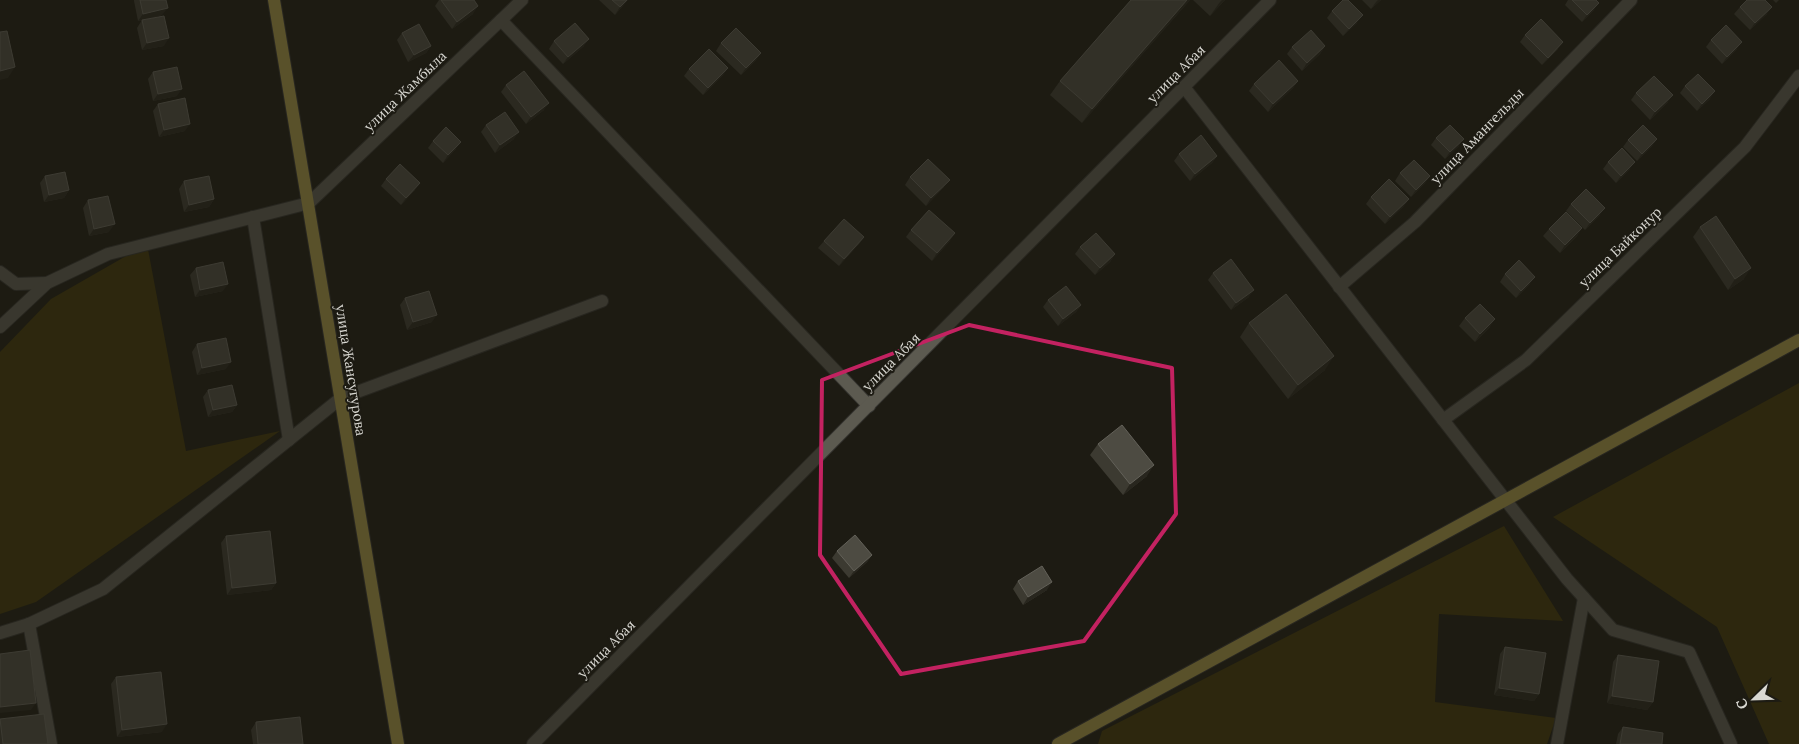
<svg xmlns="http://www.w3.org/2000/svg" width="1799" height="744" font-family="Lora,serif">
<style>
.green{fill:#403609}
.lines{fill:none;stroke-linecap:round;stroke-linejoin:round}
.minor-casing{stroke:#353430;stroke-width:14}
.major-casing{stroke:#353430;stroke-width:14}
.minor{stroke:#5c5a50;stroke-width:12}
.major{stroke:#a29248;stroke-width:12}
.wall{fill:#3c3a31}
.shaded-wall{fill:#28261e}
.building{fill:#4d4b42;stroke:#636159}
.marked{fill:none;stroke:#c32261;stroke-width:4;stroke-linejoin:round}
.labels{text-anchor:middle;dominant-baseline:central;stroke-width:4;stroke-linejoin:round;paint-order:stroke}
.street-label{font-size:14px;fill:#d9d8d2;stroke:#1d1b13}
</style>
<rect width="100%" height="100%" fill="#1d1b13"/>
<g class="green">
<polygon points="147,244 186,451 280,431 36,602 0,614 0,352 51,299"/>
<polygon points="1799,383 1799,744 1769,744 1717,627 1553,517"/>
<polygon points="1504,526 1563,621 1439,614 1435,702 1556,718 1547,744 1098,744 1102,731"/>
</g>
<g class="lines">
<g class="minor-casing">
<g id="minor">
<polyline points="501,20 869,406"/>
<polyline points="1184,87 1567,579 1613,630 1689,652 1731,744"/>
<polyline points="253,217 289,440"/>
<polyline points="0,272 16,284 47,283"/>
<polyline points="1339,287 1415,222 1631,0"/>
<polyline points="0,327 47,283 108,254 309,203 522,0"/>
<polyline points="1443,420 1526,360 1745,147 1799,76"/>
<polyline points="29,624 51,744"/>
<polyline points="0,633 29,624 103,589 341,398 602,301"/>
<polyline points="533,744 1270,0"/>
<polyline points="1557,744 1584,598"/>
</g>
</g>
<g class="major-casing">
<g id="major">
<polyline points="274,0 398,744"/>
<polyline points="1058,744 1799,340"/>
</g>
</g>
<use href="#minor" class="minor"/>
<use href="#major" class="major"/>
</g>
<g class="wall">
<polygon points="134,0 166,0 162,15 138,21 134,1"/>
<polygon points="439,0 474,0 473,14 452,29 435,6"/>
<polygon points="599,0 628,0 615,15"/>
<polygon points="1131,0 1190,0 1082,123 1050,95 1060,81"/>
<polygon points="1193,0 1225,0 1210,16"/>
<polygon points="1362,0 1381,0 1371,9"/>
<polygon points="1568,0 1596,0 1594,10 1582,22 1565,5"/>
<polygon points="1773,0 1779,0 1776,3"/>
<polygon points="1740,7 1767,14 1750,30 1734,14"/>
<polygon points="1332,11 1357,23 1343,36 1327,18"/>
<polygon points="142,20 164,46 142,50 137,28"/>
<polygon points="402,33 431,46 426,53 408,62 397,40"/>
<polygon points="1525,35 1558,49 1542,65 1520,42"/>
<polygon points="1711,40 1737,49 1722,64 1706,47"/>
<polygon points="554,41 584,46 563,64 549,49"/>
<polygon points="721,43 761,53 756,60 741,75 716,51"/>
<polygon points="1325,46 1320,54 1302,71 1287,54 1292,47"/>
<polygon points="728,68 723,75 703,95 684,76 689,69"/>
<polygon points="153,72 177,96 153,101 148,79"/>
<polygon points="1298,81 1293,88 1268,112 1249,91 1254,84"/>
<polygon points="506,85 544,110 526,124 501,92"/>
<polygon points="1685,86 1710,99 1697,111 1680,93"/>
<polygon points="1636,93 1668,102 1650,120 1631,100"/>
<polygon points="158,104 185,131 159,137 153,111"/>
<polygon points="486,125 514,139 495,153 481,132"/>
<polygon points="1436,138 1459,146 1445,159 1431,145"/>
<polygon points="1657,139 1652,146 1637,161 1623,147 1628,140"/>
<polygon points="433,141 456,149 443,163 428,148"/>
<polygon points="1179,154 1217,156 1212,163 1190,181 1174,161"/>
<polygon points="1608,162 1630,169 1616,183 1603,169"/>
<polygon points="1400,173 1430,176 1425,183 1411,197 1395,181"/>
<polygon points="45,176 69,190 64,198 44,202 40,183"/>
<polygon points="910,177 944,187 926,206 905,185"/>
<polygon points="386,179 415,190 401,205 381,186"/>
<polygon points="184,181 214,199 209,207 184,212 179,189"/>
<polygon points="1371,197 1409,199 1403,207 1385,224 1366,204"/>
<polygon points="88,200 109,232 89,236 83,208"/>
<polygon points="1571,204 1600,215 1585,230 1566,211"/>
<polygon points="1700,227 1744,279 1728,290 1693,237"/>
<polygon points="1582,228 1577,236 1560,253 1543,236 1549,229"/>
<polygon points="911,230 950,241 932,261 906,237"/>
<polygon points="864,237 859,244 839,266 818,248 824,241"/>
<polygon points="1080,247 1115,254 1110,262 1095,275 1075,254"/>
<polygon points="196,268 223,291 195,297 190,275"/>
<polygon points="1213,273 1249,297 1231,310 1208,280"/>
<polygon points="1505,274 1530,284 1516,298 1500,282"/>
<polygon points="405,298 432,322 407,330 400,305"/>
<polygon points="1048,300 1081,305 1076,312 1058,326 1043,307"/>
<polygon points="1465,318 1490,327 1475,342 1459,326"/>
<polygon points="1249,323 1325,370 1288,399 1240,337"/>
<polygon points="197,344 226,369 197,375 192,352"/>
<polygon points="208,390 237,405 232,412 208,417 203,397"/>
<polygon points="1098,444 1147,476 1123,495 1090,455"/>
<polygon points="226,536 276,583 271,590 227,595 221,543"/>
<polygon points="837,551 872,555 867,562 849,578 832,558"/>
<polygon points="1018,581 1047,590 1023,605 1013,589"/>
<polygon points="1505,647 1539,694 1534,701 1494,695 1500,654"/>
<polygon points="1618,655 1653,702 1647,710 1607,703 1613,662"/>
<polygon points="116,677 162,732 117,737 111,684"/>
<polygon points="0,719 48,744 0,744"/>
<polygon points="256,722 303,744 253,744 251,730"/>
<polygon points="1623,727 1662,744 1616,744 1618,734"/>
</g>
<g class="shaded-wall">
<polygon points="627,0 628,0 615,15 620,7"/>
<polygon points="1187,0 1190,0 1082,123 1092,109"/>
<polygon points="1222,0 1225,0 1210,16 1220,2"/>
<polygon points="1378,0 1381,0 1371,9 1376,2"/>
<polygon points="1599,3 1594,10 1582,22 1587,15"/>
<polygon points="478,6 473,14 452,29 457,22"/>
<polygon points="1772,7 1767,14 1750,30 1755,23"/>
<polygon points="168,8 162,15 138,21 143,14"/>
<polygon points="1363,15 1357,23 1343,36 1349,29"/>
<polygon points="169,38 164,46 142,50 147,43"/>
<polygon points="589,39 584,46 563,64 568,57"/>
<polygon points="1563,42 1558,49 1542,65 1548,58"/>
<polygon points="1742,42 1737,49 1722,64 1727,57"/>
<polygon points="431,46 426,53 408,62 414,55"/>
<polygon points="1325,46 1320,54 1302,71 1307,63"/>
<polygon points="761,53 756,60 741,75 746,68"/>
<polygon points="15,67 8,78 0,80 0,71"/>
<polygon points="728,68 723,75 703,95 708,88"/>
<polygon points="1298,81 1293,88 1268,112 1273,104"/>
<polygon points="182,89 177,96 153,101 158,94"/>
<polygon points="1715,91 1710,99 1697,111 1702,104"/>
<polygon points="1673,95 1668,102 1650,120 1655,112"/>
<polygon points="549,103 544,110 526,124 531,117"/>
<polygon points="190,124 185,131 159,137 164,130"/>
<polygon points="519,132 514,139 495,153 500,145"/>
<polygon points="1464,139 1459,146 1445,159 1450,152"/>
<polygon points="1657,139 1652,146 1637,161 1642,154"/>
<polygon points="461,142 456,149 443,163 448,155"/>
<polygon points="1217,156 1212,163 1190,181 1195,174"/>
<polygon points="1635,162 1630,169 1616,183 1621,176"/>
<polygon points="1430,176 1425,183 1411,197 1416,190"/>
<polygon points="950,180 944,187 926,206 931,198"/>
<polygon points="420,183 415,190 401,205 406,198"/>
<polygon points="69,190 64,198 44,202 49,195"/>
<polygon points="214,199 209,207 184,212 189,205"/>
<polygon points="1409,199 1403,207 1385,224 1390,217"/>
<polygon points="1605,208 1600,215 1585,230 1590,223"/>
<polygon points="115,224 109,232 89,236 94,229"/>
<polygon points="1582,228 1577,236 1560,253 1565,245"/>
<polygon points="955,233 950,241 932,261 937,253"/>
<polygon points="864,237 859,244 839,266 844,259"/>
<polygon points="1115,254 1110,262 1095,275 1100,268"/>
<polygon points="1751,268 1744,279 1728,290 1735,279"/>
<polygon points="1535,277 1530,284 1516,298 1521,291"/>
<polygon points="228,284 223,291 195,297 200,290"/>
<polygon points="1254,290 1249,297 1231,310 1236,303"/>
<polygon points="1081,305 1076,312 1058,326 1063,319"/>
<polygon points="437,315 432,322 407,330 413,322"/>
<polygon points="1495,319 1490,327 1475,342 1480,334"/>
<polygon points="1334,356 1325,370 1288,399 1298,385"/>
<polygon points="231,362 226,369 197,375 202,368"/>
<polygon points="237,405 232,412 208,417 213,410"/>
<polygon points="1154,465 1147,476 1123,495 1130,484"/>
<polygon points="872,555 867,562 849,578 854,571"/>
<polygon points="1052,582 1047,590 1023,605 1028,597"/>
<polygon points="276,583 271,590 227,595 232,588"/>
<polygon points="1499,688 1539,694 1534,701 1494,695"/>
<polygon points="1612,696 1653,702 1647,710 1607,703"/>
<polygon points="36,703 31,710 0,713 0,707"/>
<polygon points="167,724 162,732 117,737 122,730"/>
</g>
<g class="building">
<polygon points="140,0 166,0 168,8 143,14"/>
<polygon points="441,0 474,0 478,6 457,22"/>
<polygon points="612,0 627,0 620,7"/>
<polygon points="1131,0 1187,0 1092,109 1060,81"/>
<polygon points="1343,0 1348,0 1363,15 1349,29 1332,11"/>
<polygon points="1572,0 1596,0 1599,3 1587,15"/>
<polygon points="1747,0 1765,0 1772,7 1755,23 1740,7"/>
<polygon points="164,16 169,38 147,43 142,20"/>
<polygon points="1541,19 1563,42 1548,58 1525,35"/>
<polygon points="575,23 589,39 568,57 554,41"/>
<polygon points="419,24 431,46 414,55 402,33"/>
<polygon points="1726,25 1742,42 1727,57 1711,40"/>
<polygon points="736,28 761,53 746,68 721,43"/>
<polygon points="1311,30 1325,46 1307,63 1292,47"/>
<polygon points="7,31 15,67 0,71 0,32"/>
<polygon points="709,49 728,68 708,88 689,69"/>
<polygon points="1279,60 1298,81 1273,104 1254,84"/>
<polygon points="177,67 182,89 158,94 153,72"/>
<polygon points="524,71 549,103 531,117 506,85"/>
<polygon points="1698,74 1715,91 1702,104 1685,86"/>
<polygon points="1654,76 1673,95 1655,112 1636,93"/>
<polygon points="185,98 190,124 164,130 158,104"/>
<polygon points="505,112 519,132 500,145 486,125"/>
<polygon points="1450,125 1464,139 1450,152 1436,138"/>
<polygon points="1643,125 1657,139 1642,154 1628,140"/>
<polygon points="446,127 461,142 448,155 433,141"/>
<polygon points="1201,135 1217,156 1195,174 1179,154"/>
<polygon points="1622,148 1635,162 1621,176 1608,162"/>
<polygon points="928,159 950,180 931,198 910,177"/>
<polygon points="1414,160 1430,176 1416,190 1400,173"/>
<polygon points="400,164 420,183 406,198 386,179"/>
<polygon points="65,172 69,190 49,195 45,176"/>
<polygon points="209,176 214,199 189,205 184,181"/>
<polygon points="1389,179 1409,199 1390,217 1371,197"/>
<polygon points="1586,189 1605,208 1590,223 1571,204"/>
<polygon points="108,196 115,224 94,229 88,200"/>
<polygon points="929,210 955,233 937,253 911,230"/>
<polygon points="1566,212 1582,228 1565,245 1549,229"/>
<polygon points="1716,216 1751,268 1735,279 1700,227"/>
<polygon points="844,219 864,237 844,259 824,241"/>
<polygon points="1096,233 1115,254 1100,268 1080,247"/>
<polygon points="1231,259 1254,290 1236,303 1213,273"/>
<polygon points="1519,260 1535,277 1521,291 1505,274"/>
<polygon points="223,262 228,284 200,290 196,268"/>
<polygon points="1066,286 1081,305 1063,319 1048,300"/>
<polygon points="429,291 437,315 413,322 405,298"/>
<polygon points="1286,294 1334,356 1298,385 1249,323"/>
<polygon points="1480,304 1495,319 1480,334 1465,318"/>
<polygon points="226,338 231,362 202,368 197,344"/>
<polygon points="232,385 237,405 213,410 208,390"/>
<polygon points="1122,425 1154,465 1130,484 1098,444"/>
<polygon points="270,531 276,583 232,588 226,536"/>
<polygon points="855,535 872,555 854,571 837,551"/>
<polygon points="1042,566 1052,582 1028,597 1018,581"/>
<polygon points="1505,647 1546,653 1539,694 1499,688"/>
<polygon points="30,650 36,703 0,707 0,654"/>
<polygon points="1618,655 1659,661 1653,702 1612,696"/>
<polygon points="161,672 167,724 122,730 116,677"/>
<polygon points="44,714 48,744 3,744 0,719"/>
<polygon points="300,717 303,744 258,744 256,722"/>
<polygon points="1623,727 1663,733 1662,744 1620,744"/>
</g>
<path d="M0 0H1799V744H0ZM969,325L1172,368L1176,514L1084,641L901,674L820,555L822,380Z" fill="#1d1b13" fill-opacity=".55" fill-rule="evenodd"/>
<path class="marked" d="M969,325L1172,368L1176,514L1084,641L901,674L820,555L822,380Z"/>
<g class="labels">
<g class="street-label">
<text transform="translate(1176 74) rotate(-45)">улица Абая</text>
<text transform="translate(405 91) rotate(-44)">улица Жамбыла</text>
<text transform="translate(1477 136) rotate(-46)">улица Амангельды</text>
<text transform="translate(1620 247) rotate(-44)">улица Байконур</text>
<text transform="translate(891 362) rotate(-45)">улица Абая</text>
<text transform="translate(351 370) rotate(81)">улица Жансугурова</text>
<text transform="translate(606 649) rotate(-45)">улица Абая</text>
</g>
</g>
<g transform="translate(1754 699) rotate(247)" stroke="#1d1b13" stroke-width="4" paint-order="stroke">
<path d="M0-4L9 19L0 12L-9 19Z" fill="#d9d8d2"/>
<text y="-8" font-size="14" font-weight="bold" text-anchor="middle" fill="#d9d8d2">С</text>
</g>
</svg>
